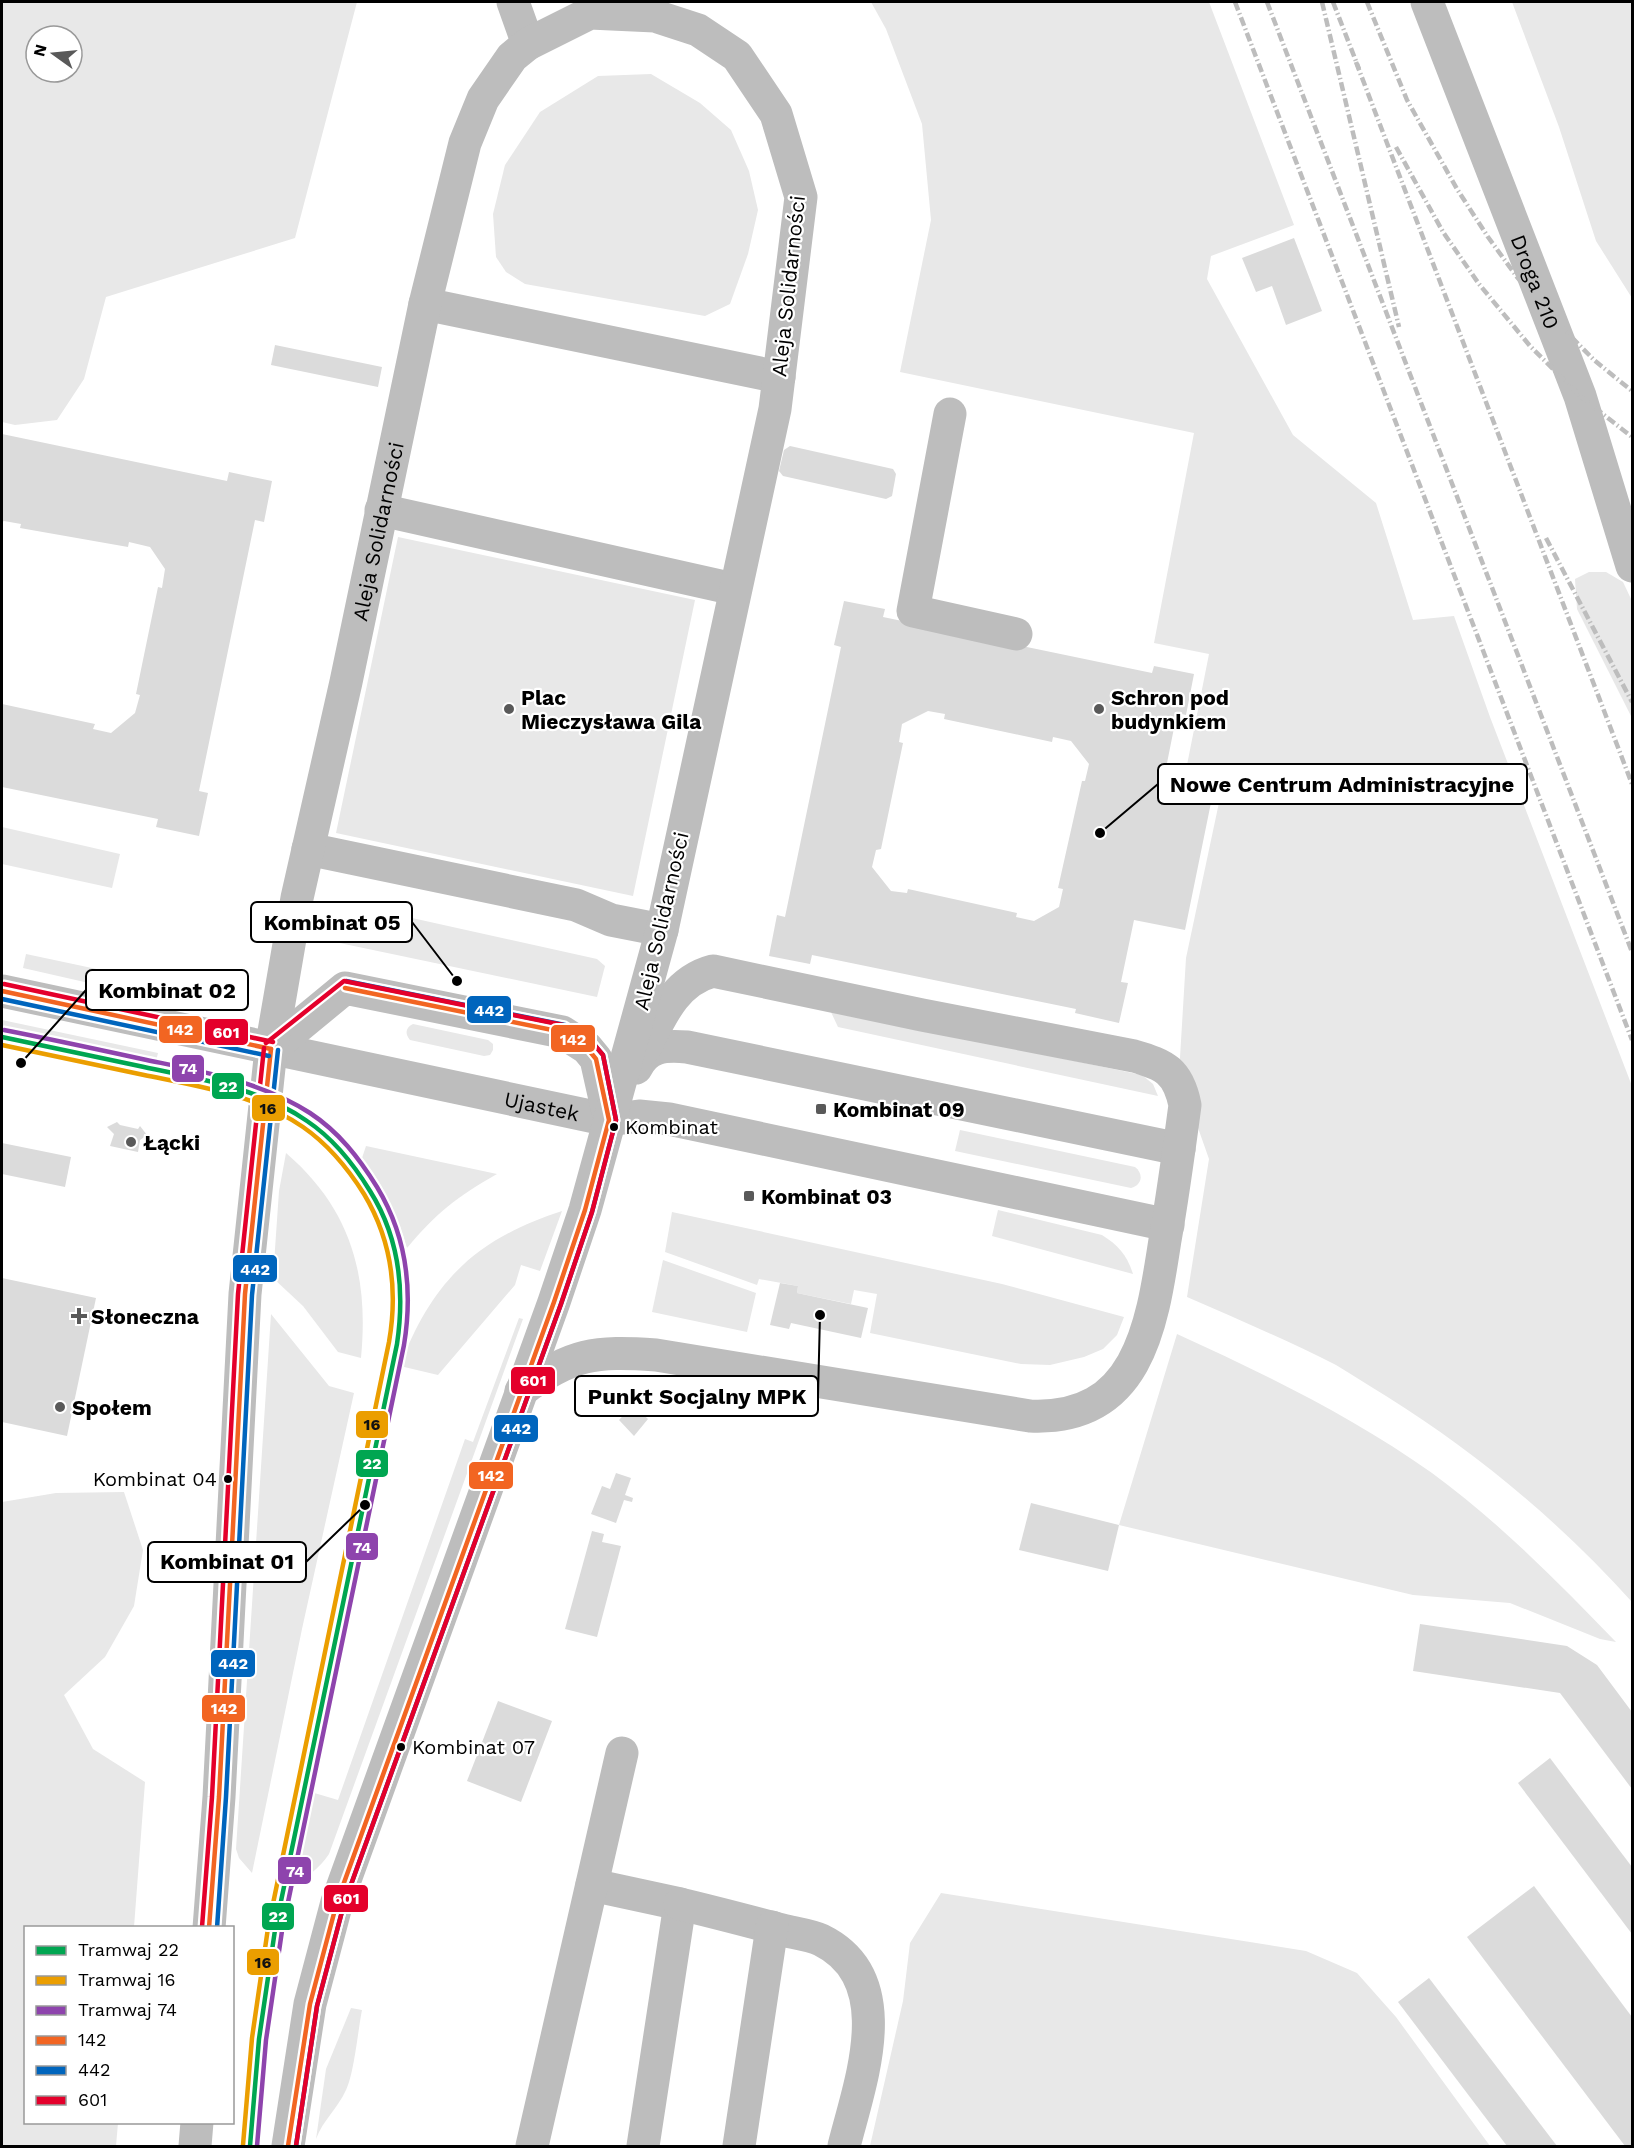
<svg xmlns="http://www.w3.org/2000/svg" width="1634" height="2148" font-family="'Work Sans',sans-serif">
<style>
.green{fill:#e8e8e8;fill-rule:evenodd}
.building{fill:#dbdbdb;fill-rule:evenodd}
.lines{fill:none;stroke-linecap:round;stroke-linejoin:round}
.minor{stroke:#bdbdbd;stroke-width:33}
.rail{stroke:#bdbdbd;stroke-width:4.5;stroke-dasharray:9 3 1.5 3;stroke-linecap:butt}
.bus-1-casing{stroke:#fff;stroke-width:9}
.bus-2-casing{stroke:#fff;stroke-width:9}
.bus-3-casing{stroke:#fff;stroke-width:9}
.bus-1{stroke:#f26522;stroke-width:4.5}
.bus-2{stroke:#0065bd;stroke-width:4.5}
.bus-3{stroke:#e4002b;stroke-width:4.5}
.tram-1-casing{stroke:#fff;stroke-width:9}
.tram-2-casing{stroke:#fff;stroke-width:9}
.tram-3-casing{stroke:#fff;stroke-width:9}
.tram-1{stroke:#00a651;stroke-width:4.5}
.tram-2{stroke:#eb9e00;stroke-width:4.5}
.tram-3{stroke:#8e44ad;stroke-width:4.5}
.poi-dot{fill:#595959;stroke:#fff;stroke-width:2}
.bus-dot{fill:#000;stroke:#fff;stroke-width:2}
.labels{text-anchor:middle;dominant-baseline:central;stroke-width:4.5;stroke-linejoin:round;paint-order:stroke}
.bus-label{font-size:20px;fill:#000;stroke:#fff;text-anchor:start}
.street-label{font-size:21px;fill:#000;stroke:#fff}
.poi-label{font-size:21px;font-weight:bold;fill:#000;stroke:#fff;text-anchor:start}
.leader{fill:none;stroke:#000;stroke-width:2}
.callout-dot{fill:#000;stroke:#fff;stroke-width:2}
.callout{fill:#fff;stroke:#000;stroke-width:2}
.callout-label{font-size:22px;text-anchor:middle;font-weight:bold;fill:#000}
.line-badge{stroke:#fff;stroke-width:2}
.badge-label{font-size:16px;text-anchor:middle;font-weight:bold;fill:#fff}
.pale-badge-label{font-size:16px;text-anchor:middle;font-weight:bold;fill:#111}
</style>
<rect width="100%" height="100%" fill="#fff"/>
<g class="green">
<path d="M2,2H357L295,238L106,297L84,379L57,420L15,425L2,422ZM36,36H72V72H36Z"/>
<path d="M871,2H1209L1294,225L1211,256L1207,279L1293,435L1376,503L1413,620L1454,616L1490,717L1632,1086V1602C1560,1522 1477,1453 1386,1396C1369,1386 1353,1375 1336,1365C1287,1340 1237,1319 1187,1297L1209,1159L1179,1074L1186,958L1224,779L1186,770L1209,654L1154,643L1194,433L900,372L931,220L922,124L886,29Z"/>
<polygon points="1512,2 1632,2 1632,298 1596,241 1559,127"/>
<polygon points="651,74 700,103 731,130 749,171 758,210 748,254 730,304 705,316 525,284 506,272 496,257 493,214 505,165 540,112 598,76"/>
<polygon points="398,537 695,600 633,896 336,833"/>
<polygon points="1589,572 1606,572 1623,582 1632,601 1632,718 1577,609 1575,579"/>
<polygon points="2,827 120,854 112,888 2,864"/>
<polygon points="358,906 597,959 605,966 597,997 330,941 335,912"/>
<polygon points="26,954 172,985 168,1001 23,968"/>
<polygon points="830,1010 1142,1075 1153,1084 1158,1096 838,1027"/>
<polygon points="2,1020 158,1053 156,1061 2,1028"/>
<path d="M413,1024L488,1040L493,1044V1050L490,1055L484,1056L410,1040C405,1034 405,1028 413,1024Z"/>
<path d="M960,1130L1135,1167C1144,1174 1142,1185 1131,1188L955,1151Z"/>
<path d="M366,1146L497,1174C457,1197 436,1213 407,1248C397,1214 384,1186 362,1158Z"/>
<path d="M286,1153C351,1209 369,1275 361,1358L338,1352L303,1306L273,1278L279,1191Z"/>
<path d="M998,1210L1102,1235C1118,1245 1127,1255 1133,1274L992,1236Z"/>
<path d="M562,1211L540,1271L521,1265L515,1285L438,1375L400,1366C432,1281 476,1239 562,1211Z"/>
<polygon points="672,1212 1002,1284 1124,1317 1117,1335 1103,1349 1084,1357 1050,1365 1021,1364 870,1333 877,1294 854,1290 851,1304 797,1293 798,1286 759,1279 757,1285 665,1252"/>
<polygon points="663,1260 756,1293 747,1332 652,1312"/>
<polygon points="271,1314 329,1386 354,1393 302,1629 252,1873 239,1858 236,1849"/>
<path d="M519,1318L523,1319L329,1854C319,1869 309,1876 293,1882L311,1792L338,1800L465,1439L473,1442Z"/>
<path d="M1177,1334C1265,1374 1353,1417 1432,1473C1499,1522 1558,1582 1616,1642L1600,1639L1510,1603L1413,1595L1119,1525Z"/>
<polygon points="124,1492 143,1550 134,1606 105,1657 64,1695 93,1749 145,1782 134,1927 26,1928 26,2122 118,2123 116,2146 2,2146 2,1502 56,1493"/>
<polygon points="941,1893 1306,1951 1357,1973 1396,2017 1490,2146 870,2146 903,2001 910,1943"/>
<path d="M351,2008L362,2010C358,2030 354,2074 346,2090C338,2108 323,2120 316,2139L326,2069Z"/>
</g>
<g class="building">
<polygon points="1294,238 1322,311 1286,325 1272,286 1256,292 1242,258"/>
<polygon points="275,345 382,367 378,387 271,365"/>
<polygon points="2,434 227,481 229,472 272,481 264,522 255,520 199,791 208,793 199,836 156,827 158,819 2,787 2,704 95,724 93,729 111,733 135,713 140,695 136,694 158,587 162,588 165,569 150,547 129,542 128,547 20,528 21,524 4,521 2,522"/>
<polygon points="790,446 893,469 896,474 892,496 886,499 783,476 779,471 784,450"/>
<path d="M844,601L885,609L883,617L1152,673L1154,666L1194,674L1186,715L1177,713L1165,773L1215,783L1185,930L1134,920L1121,982L1128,983L1119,1023L1075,1013L1076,1009L812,955L810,964L769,956L777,915L785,917L841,647L834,645ZM928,711L945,714L944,719L1052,742L1053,737L1071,741L1089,764L1085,781H1082L1058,888L1063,889L1059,907L1034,921L1016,917L1017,913L908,889L907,893L891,891L872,867L876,850L881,849L903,743L899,742L902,724Z"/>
<polygon points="117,1122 120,1125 138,1129 140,1126 147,1135 140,1140 138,1152 110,1146 114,1134 107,1127"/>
<polygon points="2,1143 71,1157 65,1187 2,1174"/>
<polygon points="2,1278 96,1298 67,1436 2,1422"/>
<polygon points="780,1283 798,1286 797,1293 868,1308 861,1338 791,1323 789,1329 770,1325"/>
<polygon points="633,1405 648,1419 634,1436 619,1420"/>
<polygon points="616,1473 631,1478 625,1495 633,1498 632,1502 624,1500 616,1523 591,1514 602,1486 610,1489"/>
<polygon points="1031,1503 1119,1525 1108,1571 1019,1550"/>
<polygon points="592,1531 604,1534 602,1542 621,1546 597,1637 565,1629"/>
<polygon points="1420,1624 1567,1646 1597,1665 1632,1712 1632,1789 1560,1693 1413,1671"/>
<polygon points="498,1701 552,1721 521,1802 467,1781"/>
<polygon points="1550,1758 1632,1867 1632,1934 1518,1783"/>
<polygon points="1534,1886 1632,2017 1632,2146 1625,2146 1467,1937"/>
<polygon points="1429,1978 1557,2146 1507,2146 1398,2002"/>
</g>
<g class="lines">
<g class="minor">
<polyline points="513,2 528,44"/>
<path id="s1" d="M1427,2L1580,396L1632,566"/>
<polyline points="425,304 779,377"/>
<polyline points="950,414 913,611 1016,634"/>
<polyline points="381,510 734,589"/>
<polyline points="308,849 576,905 611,920 662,930"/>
<path id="s2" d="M2,991L609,1120L639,1116L669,1119L1168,1225"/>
<polyline points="271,1049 345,988 562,1032 587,1048 596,1059 609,1117"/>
<path d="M636,1068C647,1046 664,1045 687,1047L1179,1149"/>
<path d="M521,1391C571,1353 595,1351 656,1355L1030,1416C1139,1421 1152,1325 1165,1240C1173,1195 1179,1150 1185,1105C1178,1071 1165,1065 1134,1056L922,1015L713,971C675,981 661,1016 645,1048"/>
<polyline points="592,1885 680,1904 643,2146"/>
<path d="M680,1904C714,1912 748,1921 782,1930C794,1933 810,1935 821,1940C900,1979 860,2082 844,2146"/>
<path id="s3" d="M209,1928L219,1797L245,1294L271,1049L297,898L346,682L425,304L465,143L483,99L512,57L528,44L590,13L655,16L698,30L737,56L776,114L801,197L775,409L662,930L585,1210L554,1302L337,1902L310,2004L288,2146"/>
<polyline points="195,2146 197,2122"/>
<polyline points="532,2146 622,1753"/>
<polyline points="739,2146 772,1927"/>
</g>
<g class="rail">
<polyline points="1235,2 1632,1040"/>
<polyline points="1267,2 1632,952"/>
<polyline points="1322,2 1399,327"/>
<polyline points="1333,2 1359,69"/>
<polyline points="1367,2 1407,100 1457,189 1488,237 1517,277 1547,312 1594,360 1632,391"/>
<polyline points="1356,62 1632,784"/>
<polyline points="1396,147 1443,232 1479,284 1530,346 1580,396 1632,437"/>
<polyline points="1546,538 1632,702"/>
</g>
<g class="bus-1-casing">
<g id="bus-1">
<polyline points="2,991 271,1049"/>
<polyline points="209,1928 219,1797 245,1294 271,1049"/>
<polyline points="288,2146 310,2004 337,1902 554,1302 585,1210 609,1120 596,1059 587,1048 562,1032 345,988"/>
</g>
</g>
<g class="bus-2-casing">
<g id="bus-2">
<polyline points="2,999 269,1056"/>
<polyline points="217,1928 226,1797 252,1295 278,1050"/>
<polyline points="296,2146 317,2006 344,1904 561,1304 592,1212 616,1120 603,1055 592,1042 565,1025 346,981"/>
</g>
</g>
<g class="bus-3-casing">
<g id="bus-3">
<polyline points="4,984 273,1042"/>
<polyline points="266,1043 344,981 563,1025 592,1042 603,1055 616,1120 592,1212 561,1304 344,1904 317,2006 296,2146"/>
<polyline points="202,1927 212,1797 238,1294 264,1048"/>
</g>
</g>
<use href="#bus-1" class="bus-1"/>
<use href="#bus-2" class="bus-2"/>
<use href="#bus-3" class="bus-3"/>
<g class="tram-1-casing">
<path id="tram-1" d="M2,1037C49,1047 97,1057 144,1067C199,1079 260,1088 307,1121C334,1139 353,1163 370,1191C399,1237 405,1290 397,1344L275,1930L259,2039L250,2146"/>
</g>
<g class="tram-2-casing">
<path id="tram-2" d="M2,1045C49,1055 96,1065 144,1075C197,1086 257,1095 303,1127C329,1145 347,1167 364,1194C391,1239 398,1290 389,1342L268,1928L252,2038L243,2145"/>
</g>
<g class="tram-3-casing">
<path id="tram-3" d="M4,1030C50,1039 96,1049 142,1059C199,1071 261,1081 310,1113C339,1132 359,1158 377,1187C406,1235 413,1290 404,1345L282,1931L266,2040L257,2146"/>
</g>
<use href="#tram-1" class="tram-1"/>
<use href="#tram-2" class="tram-2"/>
<use href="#tram-3" class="tram-3"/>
</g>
<g class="poi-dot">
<circle cx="509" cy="709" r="6"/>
<circle cx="1099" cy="709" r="6"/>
<rect x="815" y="1103" width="12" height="12" rx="3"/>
<circle cx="131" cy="1142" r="6"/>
<rect x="743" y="1190" width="12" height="12" rx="3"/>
<path d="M76 1307h6v6h6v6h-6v6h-6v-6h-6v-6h6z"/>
<circle cx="60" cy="1407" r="6"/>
</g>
<g class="bus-dot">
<circle cx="614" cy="1127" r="5"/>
<circle cx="228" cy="1479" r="5"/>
<circle cx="401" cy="1747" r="5"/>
</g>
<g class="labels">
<g class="bus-label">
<text x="625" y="1127">Kombinat</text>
<text x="217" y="1479" text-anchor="end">Kombinat 04</text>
<text x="412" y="1747">Kombinat 07</text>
</g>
<g class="street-label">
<text stroke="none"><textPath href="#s1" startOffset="300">Droga 210</textPath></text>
<text transform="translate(788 286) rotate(-84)">Aleja Solidarności</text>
<text stroke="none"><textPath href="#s3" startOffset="1410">Aleja Solidarności</textPath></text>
<text transform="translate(661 921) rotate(-77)">Aleja Solidarności</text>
<text stroke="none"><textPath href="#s2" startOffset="552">Ujastek</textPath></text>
</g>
<g class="poi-label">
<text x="521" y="697">Plac<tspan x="521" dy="24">Mieczysława Gila</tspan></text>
<text x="1111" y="697">Schron pod<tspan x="1111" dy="24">budynkiem</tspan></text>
<text x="833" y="1109">Kombinat 09</text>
<text x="143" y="1142">Łącki</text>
<text x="761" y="1196">Kombinat 03</text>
<text x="91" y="1316">Słoneczna</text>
<text x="72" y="1407">Społem</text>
</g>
</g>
<path class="leader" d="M1100 833L1158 784M457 981L412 922M21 1063L86 990M820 1315L818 1396M365 1505L306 1562"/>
<g class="callout-dot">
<circle cx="1100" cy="833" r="6"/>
<circle cx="457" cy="981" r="6"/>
<circle cx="21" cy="1063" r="6"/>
<circle cx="820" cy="1315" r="6"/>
<circle cx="365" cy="1505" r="6"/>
</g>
<g class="callout">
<rect x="1158" y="764" width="369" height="40" rx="6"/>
<rect x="251" y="902" width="161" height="40" rx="6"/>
<rect x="86" y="970" width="162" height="40" rx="6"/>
<rect x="575" y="1376" width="243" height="40" rx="6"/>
<rect x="148" y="1542" width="158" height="40" rx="6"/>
</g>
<g class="callout-label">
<text x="1342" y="792">Nowe Centrum Administracyjne</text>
<text x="332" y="930">Kombinat 05</text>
<text x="167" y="998">Kombinat 02</text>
<text x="697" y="1404">Punkt Socjalny MPK</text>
<text x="227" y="1569">Kombinat 01</text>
</g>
<g class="line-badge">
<rect x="466" y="995" width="46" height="29" rx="6" fill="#0065bd"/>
<rect x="158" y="1015" width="45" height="29" rx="6" fill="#f26522"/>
<rect x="204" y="1018" width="45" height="28" rx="6" fill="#e4002b"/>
<rect x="550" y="1024" width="46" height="29" rx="6" fill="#f26522"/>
<rect x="171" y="1054" width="34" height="29" rx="6" fill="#8e44ad"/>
<rect x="211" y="1072" width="34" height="28" rx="6" fill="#00a651"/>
<rect x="251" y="1094" width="35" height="28" rx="6" fill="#eb9e00"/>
<rect x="232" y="1254" width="46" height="29" rx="6" fill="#0065bd"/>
<rect x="510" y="1366" width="46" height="29" rx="6" fill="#e4002b"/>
<rect x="355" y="1410" width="34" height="29" rx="6" fill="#eb9e00"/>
<rect x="493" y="1414" width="46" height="29" rx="6" fill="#0065bd"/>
<rect x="355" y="1449" width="34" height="29" rx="6" fill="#00a651"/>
<rect x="468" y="1461" width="46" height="29" rx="6" fill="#f26522"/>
<rect x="345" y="1532" width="34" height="29" rx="6" fill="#8e44ad"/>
<rect x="210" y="1649" width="46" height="29" rx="6" fill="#0065bd"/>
<rect x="201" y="1694" width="45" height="29" rx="6" fill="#f26522"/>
<rect x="277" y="1856" width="35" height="29" rx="6" fill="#8e44ad"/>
<rect x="323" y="1884" width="46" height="29" rx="6" fill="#e4002b"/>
<rect x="261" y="1902" width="34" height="29" rx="6" fill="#00a651"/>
<rect x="246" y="1948" width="34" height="28" rx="6" fill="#eb9e00"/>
</g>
<g class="badge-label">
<text x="489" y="1016">442</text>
<text x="180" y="1035">142</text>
<text x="226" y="1038">601</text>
<text x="573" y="1045">142</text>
<text x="188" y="1074">74</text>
<text x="228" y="1092">22</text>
<text x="255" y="1275">442</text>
<text x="533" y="1386">601</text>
<text x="516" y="1434">442</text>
<text x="372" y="1469">22</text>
<text x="491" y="1481">142</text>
<text x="362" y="1553">74</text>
<text x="233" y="1669">442</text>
<text x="224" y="1714">142</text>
<text x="295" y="1877">74</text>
<text x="346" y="1904">601</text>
<text x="278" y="1922">22</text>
</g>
<g class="pale-badge-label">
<text x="268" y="1114">16</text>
<text x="372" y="1430">16</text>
<text x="263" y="1968">16</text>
</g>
<rect width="1634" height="2148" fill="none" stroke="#000000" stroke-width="6"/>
<rect x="24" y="1926" width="210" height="198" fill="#ffffff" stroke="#999999" stroke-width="1.5"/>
<rect x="36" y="1946" width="30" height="9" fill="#00a651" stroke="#999999" stroke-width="1.5"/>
<text x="78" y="1956" font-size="18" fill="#000000">Tramwaj 22</text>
<rect x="36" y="1976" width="30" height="9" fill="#eb9e00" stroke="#999999" stroke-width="1.5"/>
<text x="78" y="1986" font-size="18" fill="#000000">Tramwaj 16</text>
<rect x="36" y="2006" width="30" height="9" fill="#8e44ad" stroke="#999999" stroke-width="1.5"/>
<text x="78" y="2016" font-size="18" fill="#000000">Tramwaj 74</text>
<rect x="36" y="2036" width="30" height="9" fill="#f26522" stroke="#999999" stroke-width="1.5"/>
<text x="78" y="2046" font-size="18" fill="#000000">142</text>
<rect x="36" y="2066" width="30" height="9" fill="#0065bd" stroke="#999999" stroke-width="1.5"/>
<text x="78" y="2076" font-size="18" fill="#000000">442</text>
<rect x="36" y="2096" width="30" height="9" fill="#e4002b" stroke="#999999" stroke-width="1.5"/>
<text x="78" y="2106" font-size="18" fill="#000000">601</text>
<g transform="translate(54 54) rotate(285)"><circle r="28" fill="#ffffff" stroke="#999999" stroke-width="1.5"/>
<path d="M0-4.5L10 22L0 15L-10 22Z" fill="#595959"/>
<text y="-9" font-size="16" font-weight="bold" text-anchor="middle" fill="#000000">N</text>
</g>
</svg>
